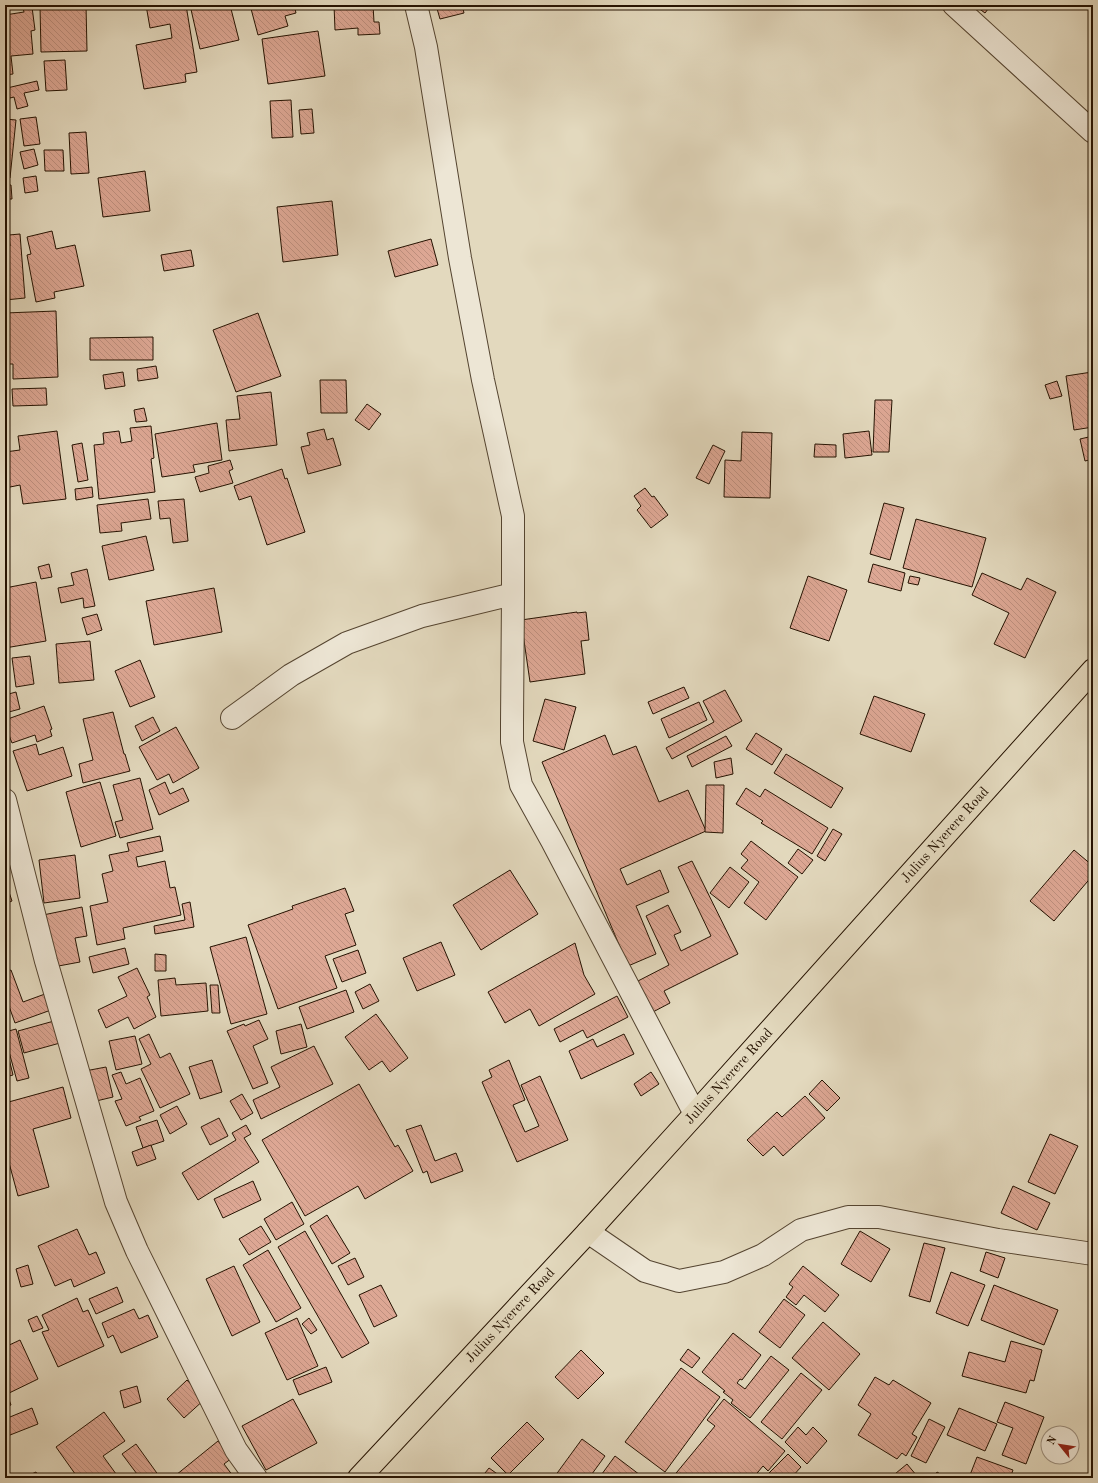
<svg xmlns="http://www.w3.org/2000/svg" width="1098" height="1483" font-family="'Old Standard TT',serif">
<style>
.building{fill:url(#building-back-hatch);stroke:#251201}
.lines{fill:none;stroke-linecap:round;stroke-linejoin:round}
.minor-casing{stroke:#544430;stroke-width:24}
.highway-casing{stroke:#251201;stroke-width:24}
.minor{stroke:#ede6d5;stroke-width:22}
.highway{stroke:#e3d9be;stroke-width:22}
.labels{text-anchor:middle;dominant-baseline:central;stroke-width:3.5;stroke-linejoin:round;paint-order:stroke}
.street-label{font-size:14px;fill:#251201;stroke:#ede6d5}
</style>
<defs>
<pattern id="building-back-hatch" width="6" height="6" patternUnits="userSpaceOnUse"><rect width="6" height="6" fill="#dda794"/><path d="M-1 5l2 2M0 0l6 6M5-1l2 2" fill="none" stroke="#be8f7e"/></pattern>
</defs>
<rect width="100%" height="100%" fill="#e3d9be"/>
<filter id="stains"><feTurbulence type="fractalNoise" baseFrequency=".005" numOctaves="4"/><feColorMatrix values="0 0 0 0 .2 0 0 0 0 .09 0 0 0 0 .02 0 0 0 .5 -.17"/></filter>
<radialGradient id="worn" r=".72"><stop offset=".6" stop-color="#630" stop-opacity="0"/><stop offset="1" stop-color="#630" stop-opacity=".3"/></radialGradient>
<g class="building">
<polygon points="86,5 87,51 41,52 40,6"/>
<polygon points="146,5 186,5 197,72 185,74 186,82 144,89 136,45 172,38 170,24 150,28"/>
<polygon points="190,5 230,5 239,40 200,49"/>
<polygon points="250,5 294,5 296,13 285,16 288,26 258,35"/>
<polygon points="334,5 373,5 374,22 379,22 380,34 358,35 358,28 335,30"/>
<polygon points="436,5 462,5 464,13 440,19"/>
<polygon points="974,5 991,5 985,13"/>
<polygon points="32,7 35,30 31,31 33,54 11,56 13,74 5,75 5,15 24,12 23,8"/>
<polygon points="318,31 325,76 268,84 262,39"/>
<polygon points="65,60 67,90 46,91 44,61"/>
<polygon points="37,81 39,90 24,93 28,106 17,109 14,97 10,98 7,88"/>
<polygon points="291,100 293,137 272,138 270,101"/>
<polygon points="312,109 314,133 301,134 299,110"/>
<polygon points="36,117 40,144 24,146 20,119"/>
<polygon points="5,119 16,120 10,178 5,177"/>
<polygon points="86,132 89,173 71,174 69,133"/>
<polygon points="34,149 38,165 24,169 20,152"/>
<polygon points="44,150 63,150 64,171 45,171"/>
<polygon points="145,171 150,211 103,217 98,178"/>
<polygon points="36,176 38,191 25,193 23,178"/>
<polygon points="5,185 11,185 12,199 5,199"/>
<polygon points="332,201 338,255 283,262 277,207"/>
<polygon points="52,231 56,249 75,245 84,286 54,292 55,298 36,302 27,255 31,254 27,237"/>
<polygon points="20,234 25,298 5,300 5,246 10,246 9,235"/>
<polygon points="431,239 438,265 395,277 388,251"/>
<polygon points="191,250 194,266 164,271 161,255"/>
<polygon points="56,311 58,377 13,379 13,364 5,364 5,313"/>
<polygon points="258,313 281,376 236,392 213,330"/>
<polygon points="153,337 153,360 90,360 90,338"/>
<polygon points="156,366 158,378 138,381 137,369"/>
<polygon points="123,372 125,386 105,389 103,375"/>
<polygon points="1092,372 1093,377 1093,427 1074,430 1066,376"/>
<polygon points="320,380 346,380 347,413 321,413"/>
<polygon points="1057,381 1062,396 1050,399 1045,385"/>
<polygon points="46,388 47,405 13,406 12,389"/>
<polygon points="271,392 277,445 229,451 226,420 240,419 237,396"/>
<polygon points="875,400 892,400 889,452 873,452"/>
<polygon points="367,404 381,414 369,430 355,420"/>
<polygon points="144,408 147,421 136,422 134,410"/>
<polygon points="217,423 222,460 193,465 195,472 162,477 155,434"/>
<polygon points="151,426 154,458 151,459 155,492 99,499 94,445 104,444 103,433 119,431 121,443 132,441 130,428"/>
<polygon points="324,429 327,440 333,438 341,465 308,474 301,447 310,445 307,433"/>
<polygon points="57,431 66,499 23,504 20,485 5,488 5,452 20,450 18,436"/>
<polygon points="869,431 872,455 845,458 843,434"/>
<polygon points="742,432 772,433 770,498 724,497 725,460 741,461"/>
<polygon points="1093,436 1093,459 1085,461 1080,439"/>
<polygon points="82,443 88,480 78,482 72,445"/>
<polygon points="815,444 836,445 836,457 814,457"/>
<polygon points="713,445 725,451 709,484 696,478"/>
<polygon points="230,460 233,469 229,471 233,483 200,492 195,477 209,473 208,466"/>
<polygon points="282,469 285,479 287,478 305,532 267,545 251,496 239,500 234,486"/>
<polygon points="92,487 93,497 76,500 75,489"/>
<polygon points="645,488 652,497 654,496 668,515 651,528 637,510 641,506 634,496"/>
<polygon points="148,499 151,519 121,523 122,531 100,533 97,505"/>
<polygon points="184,499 188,541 173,543 170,518 160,519 158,501"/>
<polygon points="884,503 904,508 890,560 870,554"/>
<polygon points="916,519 986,538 972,587 903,568"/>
<polygon points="146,536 154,570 109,580 102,546"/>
<polygon points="49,564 52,577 41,579 38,567"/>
<polygon points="873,564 905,573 901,591 868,582"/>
<polygon points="87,569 95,606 84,608 83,598 61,603 58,588 74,585 71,573"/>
<polygon points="982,573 1021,590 1027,578 1056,592 1025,658 994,644 1009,613 972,595"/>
<polygon points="808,576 847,590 829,641 790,628"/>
<polygon points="910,576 920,578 918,585 908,583"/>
<polygon points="36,582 46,641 5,648 5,588"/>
<polygon points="214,588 222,632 154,645 146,601"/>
<polygon points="577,612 577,613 586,612 589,640 581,641 585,674 530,682 521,620"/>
<polygon points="97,614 102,630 87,635 82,618"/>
<polygon points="90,641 94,680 59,683 56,644"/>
<polygon points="30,656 34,684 16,687 12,658"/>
<polygon points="140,660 155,697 130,707 115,671"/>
<polygon points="684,687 689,698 653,714 648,702"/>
<polygon points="725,690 742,721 672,759 666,748 714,722 703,701"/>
<polygon points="16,692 20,709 5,713 5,695"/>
<polygon points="874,696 925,714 911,752 860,734"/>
<polygon points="545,699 576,707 564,750 533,741"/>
<polygon points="699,702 707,720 669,738 661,719"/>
<polygon points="44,706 52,729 50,730 52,736 37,742 35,735 12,743 5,725 5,720"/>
<polygon points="113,712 124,754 125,754 130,771 83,783 79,764 93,760 83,719"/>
<polygon points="153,717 160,731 142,741 135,726"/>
<polygon points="176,727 199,768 173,783 169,774 157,780 139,747"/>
<polygon points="756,733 782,749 772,765 746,749"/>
<polygon points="605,735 613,755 636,746 659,802 688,790 706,831 620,869 627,885 660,870 669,892 636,906 656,954 628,966 542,762"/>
<polygon points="726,736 732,746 692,767 687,756"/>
<polygon points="36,744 39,755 63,747 72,776 27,791 13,751"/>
<polygon points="786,754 843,788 831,808 774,773"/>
<polygon points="731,758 733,774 716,778 714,762"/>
<polygon points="140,778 153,829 120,838 115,822 123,820 113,785"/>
<polygon points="100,782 116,836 81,847 66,792"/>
<polygon points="165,782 170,794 183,788 189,801 159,815 149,790"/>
<polygon points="706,785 724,785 723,833 705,832"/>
<polygon points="746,788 760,797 765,789 828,828 812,854 761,823 763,821 736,804"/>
<polygon points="833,829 842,834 825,861 817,856"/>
<polygon points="160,836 163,851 136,857 138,867 165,861 170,888 175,887 181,915 123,928 125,939 97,945 90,906 108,902 102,874 113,871 109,855 129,851 127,843"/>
<polygon points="751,841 798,877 766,920 744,903 759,882 741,868 748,860 741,854"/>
<polygon points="798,849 813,860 802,874 788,863"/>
<polygon points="1074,850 1093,866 1093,875 1054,921 1030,901"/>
<polygon points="75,855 80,898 44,903 39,860"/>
<polygon points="692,861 738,954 664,991 670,1003 651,1013 636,982 669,965 646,916 668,905 681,932 674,935 681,951 711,936 678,867"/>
<polygon points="730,867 749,882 729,908 710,893"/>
<polygon points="510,870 538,914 481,950 453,905"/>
<polygon points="5,880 12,901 5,904"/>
<polygon points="345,888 354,911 345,914 356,945 325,956 337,988 278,1009 248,925 293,909 292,906"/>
<polygon points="190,902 194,927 155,934 154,926 185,920 182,904"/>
<polygon points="82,907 87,936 75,938 80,962 53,967 43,915"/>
<polygon points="246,937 267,1014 231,1024 210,947"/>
<polygon points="441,942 455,975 417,991 403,958"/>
<polygon points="575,943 584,975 595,994 539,1026 530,1009 505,1023 488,992"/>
<polygon points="125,948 129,964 93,973 89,957"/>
<polygon points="358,950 366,973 342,982 333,959"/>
<polygon points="155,954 166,955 166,971 155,971"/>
<polygon points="137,968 150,995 147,997 156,1017 134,1029 128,1017 106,1028 98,1010 127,996 118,977"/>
<polygon points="11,970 23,1002 45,994 51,1010 15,1023 5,995 5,972"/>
<polygon points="175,978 176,985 206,983 208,1011 161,1016 158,980"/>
<polygon points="370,984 379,1001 363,1009 355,992"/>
<polygon points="210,985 218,985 220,1013 212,1013"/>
<polygon points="346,990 354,1012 307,1029 299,1007"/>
<polygon points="617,996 628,1017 587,1038 583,1030 560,1042 554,1029"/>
<polygon points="376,1014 408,1058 390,1072 382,1061 369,1070 345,1037"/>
<polygon points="259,1020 268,1039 253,1046 268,1083 253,1089 227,1031 244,1024 245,1026"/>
<polygon points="54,1021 60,1043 24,1053 18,1031"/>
<polygon points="301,1024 307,1047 281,1054 276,1031"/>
<polygon points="16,1029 29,1078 17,1081 5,1037 5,1032"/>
<polygon points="149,1034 160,1058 170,1053 190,1094 160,1108 141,1069 151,1064 139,1039"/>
<polygon points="624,1034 634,1054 581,1079 569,1051 593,1039 597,1047"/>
<polygon points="135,1036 142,1064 116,1070 109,1041"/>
<polygon points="5,1042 13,1075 5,1077"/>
<polygon points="314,1046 333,1084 261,1119 253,1100 280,1087 271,1067"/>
<polygon points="212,1060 222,1092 200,1099 189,1067"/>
<polygon points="509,1060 525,1100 513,1105 525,1132 539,1126 521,1085 540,1076 568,1140 517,1162 482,1082 492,1077 489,1070"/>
<polygon points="106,1067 113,1097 92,1102 85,1071"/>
<polygon points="121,1072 126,1084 140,1078 154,1111 139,1117 141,1120 126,1126 115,1101 122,1099 112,1075"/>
<polygon points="651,1072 659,1084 641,1096 634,1084"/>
<polygon points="822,1080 840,1098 827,1111 809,1094"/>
<polygon points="359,1084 395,1147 398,1145 413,1171 365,1199 358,1186 305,1216 262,1140"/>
<polygon points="63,1087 71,1118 33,1129 49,1187 18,1196 5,1148 5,1103"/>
<polygon points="242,1094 253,1113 241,1120 230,1101"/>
<polygon points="805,1096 825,1118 783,1156 774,1146 763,1156 747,1140 777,1112 782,1117"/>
<polygon points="177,1106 187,1124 170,1134 160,1115"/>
<polygon points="219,1118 228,1136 210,1145 201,1127"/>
<polygon points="157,1120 164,1141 143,1148 136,1127"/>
<polygon points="246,1125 251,1134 244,1138 259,1162 198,1200 182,1173 236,1140 232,1133"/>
<polygon points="421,1125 435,1161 456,1153 463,1171 431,1183 427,1171 423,1173 406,1130"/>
<polygon points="1050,1134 1078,1146 1055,1194 1028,1182"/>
<polygon points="151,1145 156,1159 137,1166 132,1152"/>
<polygon points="253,1181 261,1200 223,1218 214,1199"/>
<polygon points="1013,1186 1050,1203 1037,1230 1001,1213"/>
<polygon points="292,1202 304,1224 276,1240 264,1219"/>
<polygon points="327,1215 350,1253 332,1264 310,1226"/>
<polygon points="261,1226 271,1242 249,1255 239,1239"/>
<polygon points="77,1229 89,1255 96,1252 105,1273 74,1287 71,1279 55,1286 38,1246"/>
<polygon points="305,1231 369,1343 342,1358 278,1247"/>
<polygon points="860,1231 890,1249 871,1282 841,1264"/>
<polygon points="924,1243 945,1248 930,1302 909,1296"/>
<polygon points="268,1250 301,1308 276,1322 243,1265"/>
<polygon points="986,1252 1005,1258 998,1278 980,1271"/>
<polygon points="355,1258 364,1277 348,1285 338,1266"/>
<polygon points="28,1265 33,1284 21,1287 16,1269"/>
<polygon points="234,1266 260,1322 232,1336 206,1279"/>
<polygon points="803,1266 839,1295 825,1312 804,1295 796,1305 786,1297 793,1287 789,1284"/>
<polygon points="951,1272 985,1285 968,1326 936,1313"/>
<polygon points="381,1285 397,1316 374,1327 359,1295"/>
<polygon points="994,1285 1058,1310 1044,1345 981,1320"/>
<polygon points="117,1287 123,1302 96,1314 89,1299"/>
<polygon points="77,1298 83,1312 88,1310 104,1346 58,1367 42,1332 49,1330 42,1315"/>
<polygon points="784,1299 805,1315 780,1348 759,1332"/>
<polygon points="134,1309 139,1319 148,1315 158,1337 121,1353 113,1335 108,1338 102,1323"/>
<polygon points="37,1316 43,1328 33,1332 28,1320"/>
<polygon points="297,1318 318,1366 287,1380 265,1333"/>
<polygon points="309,1318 317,1330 311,1334 302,1324"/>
<polygon points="823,1322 860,1354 829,1390 792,1358"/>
<polygon points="733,1333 761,1355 742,1380 740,1379 737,1383 745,1389 771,1356 789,1370 750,1418 731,1403 733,1400 723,1392 725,1391 702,1372"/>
<polygon points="20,1340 38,1379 5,1395 5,1347"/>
<polygon points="1011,1341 1042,1350 1034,1381 1030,1380 1026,1393 962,1376 969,1352 1005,1362"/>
<polygon points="688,1349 700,1358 692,1368 680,1360"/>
<polygon points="581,1350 604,1373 578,1399 555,1377"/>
<polygon points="326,1367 332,1382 299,1395 293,1380"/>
<polygon points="681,1368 720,1397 665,1472 625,1442"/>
<polygon points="801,1373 822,1390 782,1439 761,1422"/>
<polygon points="875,1377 889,1385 893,1380 931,1403 912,1434 917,1437 906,1456 902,1453 897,1459 858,1435 871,1414 858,1405"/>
<polygon points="187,1380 205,1399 184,1418 167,1399"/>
<polygon points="137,1386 141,1402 124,1408 120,1391"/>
<polygon points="8,1397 11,1405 5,1407 5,1398"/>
<polygon points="293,1399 317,1443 266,1470 242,1426"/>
<polygon points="724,1399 785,1451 768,1471 763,1466 753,1478 672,1478 715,1426 707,1420"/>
<polygon points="1005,1402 1044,1417 1026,1464 1002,1455 1013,1428 997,1422"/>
<polygon points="32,1408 38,1424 5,1437 5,1419"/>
<polygon points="959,1408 997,1424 985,1451 947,1435"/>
<polygon points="104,1412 125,1441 103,1456 119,1478 78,1478 56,1447"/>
<polygon points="929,1419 945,1427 926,1463 911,1456"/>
<polygon points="527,1422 544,1439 508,1475 491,1458"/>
<polygon points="798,1427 806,1435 813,1427 827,1441 807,1464 785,1442"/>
<polygon points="582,1439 605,1456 589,1478 557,1478 555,1476"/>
<polygon points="218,1441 232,1458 224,1464 233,1476 231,1478 178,1478 176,1475"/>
<polygon points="136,1444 159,1476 156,1478 140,1478 122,1454"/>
<polygon points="788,1454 801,1467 791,1478 764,1478"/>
<polygon points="615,1456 644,1478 599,1478"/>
<polygon points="977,1457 1013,1470 1010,1478 978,1478 970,1475"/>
<polygon points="907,1464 917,1476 914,1478 890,1478"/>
<polygon points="489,1468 503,1478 481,1478"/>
<polygon points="36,1472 39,1478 23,1478"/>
<polygon points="937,1472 947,1478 933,1478"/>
</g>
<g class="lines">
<g class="minor-casing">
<g id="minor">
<polyline points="416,5 426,47 460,258 483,380 513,516 513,594 512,723 512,742 521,785 552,841 695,1114"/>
<polyline points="954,5 1093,132"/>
<polyline points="232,718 291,675 347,643 422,616 513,594"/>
<polyline points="5,800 46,961 116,1202 137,1251 236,1450 256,1478"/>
<polyline points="588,1232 645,1271 679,1281 724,1272 763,1255 801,1230 848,1217 879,1217 998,1240 1093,1254"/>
</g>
</g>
<g class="highway-casing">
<g id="highway">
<path id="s1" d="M359,1478L588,1232L695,1114L1093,670"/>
</g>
</g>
<use href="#minor" class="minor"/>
<use href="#highway" class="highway"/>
</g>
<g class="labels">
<g class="street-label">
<text stroke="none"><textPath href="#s1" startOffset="870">Julius Nyerere Road</textPath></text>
<text stroke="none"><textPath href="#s1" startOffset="546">Julius Nyerere Road</textPath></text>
<text stroke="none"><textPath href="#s1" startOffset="222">Julius Nyerere Road</textPath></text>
</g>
</g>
<rect width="1098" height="1483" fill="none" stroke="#e3d9be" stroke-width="20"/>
<rect x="6" y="6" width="1086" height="1471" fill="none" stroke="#251201" stroke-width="2"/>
<rect x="10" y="10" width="1078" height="1463" fill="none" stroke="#251201"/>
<g transform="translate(1060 1445) rotate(300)"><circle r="19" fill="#ede6d5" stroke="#9d9180"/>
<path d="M0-3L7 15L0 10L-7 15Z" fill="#8f2418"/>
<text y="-6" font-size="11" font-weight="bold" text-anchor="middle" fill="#251201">N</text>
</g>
<rect width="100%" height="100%" filter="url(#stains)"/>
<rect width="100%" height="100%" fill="url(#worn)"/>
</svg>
